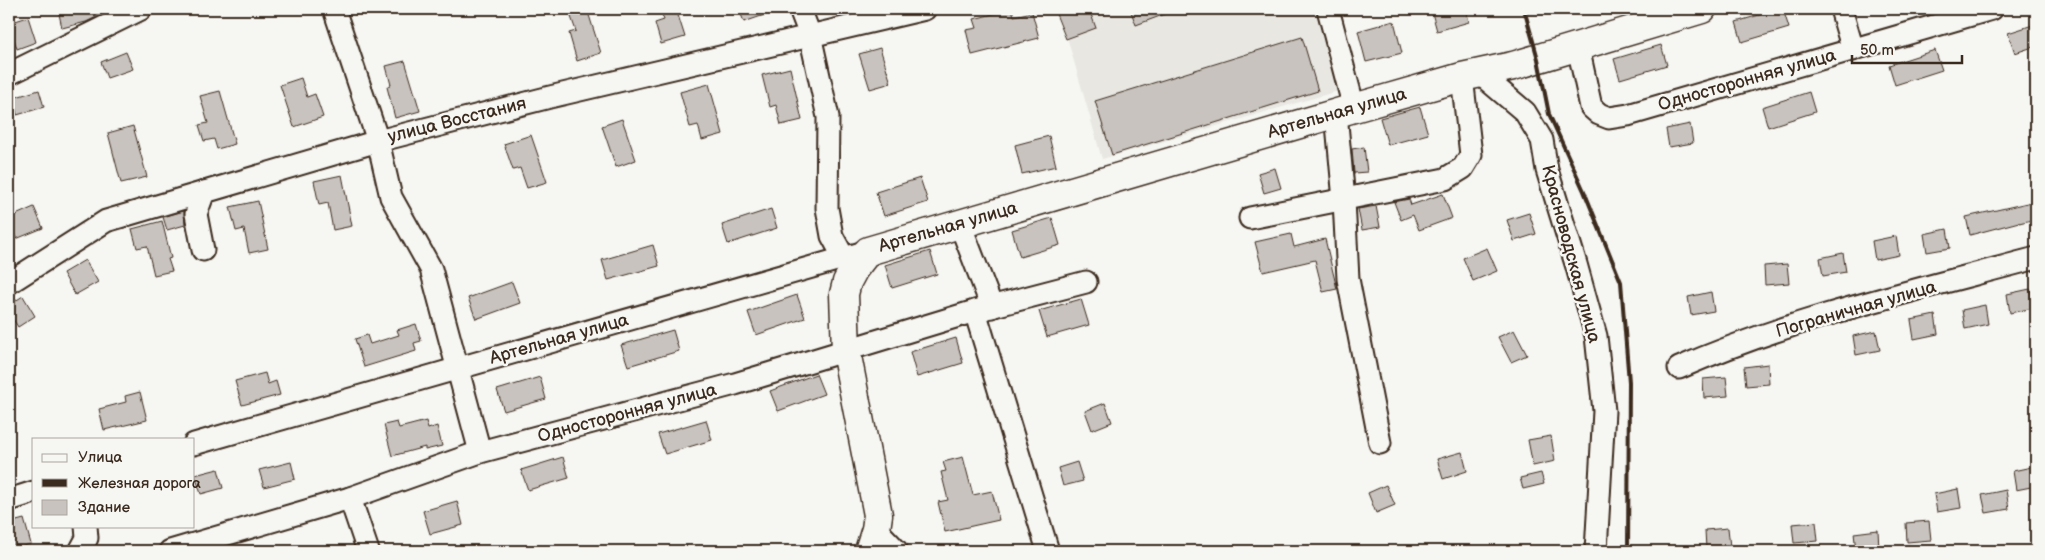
<svg xmlns="http://www.w3.org/2000/svg" width="2045" height="560" font-family="'Balsamiq Sans',sans-serif">
<style>
.built{fill:#e8e7e2}
.building{fill:#c8c3be;stroke:#3b2a1e}
.lines{fill:none;stroke-linecap:round;stroke-linejoin:round}
.minor-casing{stroke:#3b2a1e;stroke-width:25}
.major-casing{stroke:#3b2a1e;stroke-width:31}
.minor{stroke:#f6f6f2;stroke-width:21}
.major{stroke:#f6f6f2;stroke-width:28}
.rail{stroke:#3b2a1e;stroke-width:4}
.labels{text-anchor:middle;dominant-baseline:central;stroke-width:5;stroke-linejoin:round;paint-order:stroke}
.street-label{font-size:18px;fill:#3b2a1e;stroke:#f6f6f2}
</style>
<rect width="100%" height="100%" fill="#f6f6f2"/>
<filter id="ink" filterUnits="userSpaceOnUse"><feTurbulence type="fractalNoise" baseFrequency=".02" numOctaves="2"/><feDisplacementMap in="SourceGraphic" scale="10" xChannelSelector="R" yChannelSelector="G"/><feConvolveMatrix kernelMatrix="1 2 1 2 8 2 1 2 1" color-interpolation-filters="sRGB"/></filter>
<g filter="url(#ink)">
<polygon class="built" points="1059,9 1327,9 1345,89 1102,159"/>
<g class="building">
<polygon points="58,9 113,9 86,22 62,28"/>
<polygon points="576,9 587,9 601,53 577,61 569,33 576,31 569,11"/>
<polygon points="660,9 676,9 685,37 661,44 655,23 664,20"/>
<polygon points="739,9 775,9 776,11 744,22"/>
<polygon points="1012,9 1014,16 1032,12 1039,38 972,55 966,30 977,28 974,19"/>
<polygon points="1054,9 1089,9 1096,28 1066,39"/>
<polygon points="1130,9 1176,9 1176,10 1136,25"/>
<polygon points="1431,9 1466,9 1469,22 1437,31"/>
<polygon points="1779,9 1783,9 1789,28 1742,42 1736,22"/>
<polygon points="28,17 36,42 17,49 9,23"/>
<polygon points="1394,21 1402,53 1366,62 1358,31"/>
<polygon points="2036,24 2036,46 2015,53 2008,33"/>
<polygon points="1302,37 1318,91 1112,155 1095,101"/>
<polygon points="1661,45 1667,65 1620,79 1614,59"/>
<polygon points="880,48 891,83 870,89 859,54"/>
<polygon points="1935,50 1942,70 1895,85 1889,65"/>
<polygon points="126,52 133,69 107,78 101,62"/>
<polygon points="405,61 420,111 395,118 387,87 391,85 386,66"/>
<polygon points="790,68 802,120 781,125 776,105 770,107 762,75"/>
<polygon points="301,78 307,97 315,94 323,117 294,127 280,85"/>
<polygon points="709,84 723,134 702,140 698,125 690,127 680,92"/>
<polygon points="39,90 44,107 17,115 13,98"/>
<polygon points="220,91 235,144 217,149 214,139 204,141 199,125 208,123 200,96"/>
<polygon points="1809,92 1815,112 1768,127 1762,107"/>
<polygon points="1420,107 1428,134 1388,145 1380,118"/>
<polygon points="622,119 636,160 616,167 602,126"/>
<polygon points="1690,124 1693,143 1669,147 1666,129"/>
<polygon points="133,126 147,177 121,183 108,133"/>
<polygon points="531,135 547,182 527,188 520,168 513,170 504,144"/>
<polygon points="1049,136 1056,166 1022,174 1015,145"/>
<polygon points="1364,147 1367,172 1354,173 1352,149"/>
<polygon points="1275,168 1281,188 1264,193 1258,173"/>
<polygon points="342,175 352,226 333,230 328,203 319,205 314,181"/>
<polygon points="920,178 928,202 884,216 876,192"/>
<polygon points="1443,194 1452,218 1419,230 1413,215 1401,220 1394,202 1409,199 1411,205"/>
<polygon points="258,201 268,249 249,253 244,229 236,231 230,207"/>
<polygon points="2036,201 2036,219 2019,223 2019,222 1970,235 1966,217"/>
<polygon points="1376,206 1380,227 1362,230 1358,209"/>
<polygon points="34,207 43,228 16,239 9,218"/>
<polygon points="771,209 777,228 728,244 722,225"/>
<polygon points="184,211 185,225 167,230 163,217"/>
<polygon points="1529,213 1536,234 1514,241 1507,220"/>
<polygon points="1052,218 1060,245 1020,257 1012,230"/>
<polygon points="162,221 171,258 168,259 172,271 154,275 147,246 137,248 132,229"/>
<polygon points="1947,229 1950,248 1927,252 1924,234"/>
<polygon points="1291,234 1294,247 1325,239 1337,289 1323,292 1315,260 1263,272 1255,242"/>
<polygon points="1896,236 1899,255 1875,260 1872,241"/>
<polygon points="653,245 659,266 608,280 602,260"/>
<polygon points="1487,248 1497,271 1473,281 1463,258"/>
<polygon points="930,251 937,274 892,288 885,265"/>
<polygon points="1843,253 1846,272 1823,276 1820,258"/>
<polygon points="85,260 98,282 75,295 63,273"/>
<polygon points="1787,264 1789,283 1765,285 1764,266"/>
<polygon points="512,282 520,303 476,319 468,298"/>
<polygon points="2030,289 2033,308 2010,313 2007,294"/>
<polygon points="1711,292 1714,311 1691,315 1688,297"/>
<polygon points="797,295 805,318 756,335 748,312"/>
<polygon points="23,296 35,316 18,327 9,313 9,305"/>
<polygon points="1081,299 1089,325 1047,337 1039,311"/>
<polygon points="1985,305 1988,324 1965,329 1962,310"/>
<polygon points="1935,315 1938,334 1914,339 1911,320"/>
<polygon points="416,324 421,341 414,343 416,351 364,367 355,339 367,335 370,344 399,335 397,330"/>
<polygon points="673,330 679,351 628,366 621,345"/>
<polygon points="1514,330 1527,355 1511,362 1498,337"/>
<polygon points="1876,331 1880,350 1856,355 1853,336"/>
<polygon points="956,338 963,363 917,377 910,352"/>
<polygon points="1768,364 1769,384 1746,386 1744,367"/>
<polygon points="265,373 268,384 276,381 280,395 242,405 235,381"/>
<polygon points="816,374 824,394 778,411 770,391"/>
<polygon points="540,377 546,399 504,411 497,390"/>
<polygon points="1726,377 1728,396 1704,398 1703,379"/>
<polygon points="140,392 147,420 104,430 99,409 126,402 125,396"/>
<polygon points="1105,403 1112,422 1092,430 1085,411"/>
<polygon points="706,420 712,440 665,454 658,434"/>
<polygon points="426,421 428,429 437,426 442,446 425,450 425,447 392,456 384,425 397,422 399,428"/>
<polygon points="1551,436 1555,461 1533,466 1528,440"/>
<polygon points="1462,452 1467,471 1443,479 1437,459"/>
<polygon points="563,457 569,478 528,490 521,470"/>
<polygon points="963,457 973,495 992,491 999,520 945,532 938,502 948,500 941,472 946,471 943,462"/>
<polygon points="291,462 295,479 264,487 259,470"/>
<polygon points="1077,462 1083,481 1063,486 1058,468"/>
<polygon points="2036,466 2036,486 2016,490 2013,471"/>
<polygon points="218,469 223,488 201,494 195,475"/>
<polygon points="1541,473 1544,484 1523,489 1520,478"/>
<polygon points="1386,485 1395,505 1376,513 1368,493"/>
<polygon points="1958,489 1961,508 1937,512 1934,494"/>
<polygon points="2006,490 2009,509 1986,513 1982,495"/>
<polygon points="457,501 463,525 430,534 423,511"/>
<polygon points="24,519 31,544 9,550 9,523"/>
<polygon points="1929,521 1931,540 1907,542 1906,523"/>
<polygon points="1816,522 1818,541 1794,543 1792,524"/>
<polygon points="1728,528 1730,547 1706,549 1705,530"/>
<polygon points="1878,530 1879,550 1856,551 1854,533"/>
</g>
<g class="lines">
<g class="minor-casing">
<g id="minor">
<polyline points="334,9 378,141 391,197 431,269 480,452"/>
<polyline points="800,9 810,35 828,117 827,208 832,236 844,258"/>
<polyline points="1328,9 1354,108"/>
<polyline points="1841,9 1853,50"/>
<polyline points="1578,47 1591,107 1599,114 1609,118 1628,115 1992,9"/>
<polyline points="1479,73 1525,112 1542,140 1547,170 1576,264 1596,336 1604,411 1596,551"/>
<polyline points="9,74 141,9"/>
<polyline points="1336,113 1344,200 1348,279 1380,443"/>
<polyline points="1250,218 1445,179 1463,168 1471,155 1462,77"/>
<polyline points="960,224 992,307"/>
<polyline points="203,250 196,214 204,192"/>
<polyline points="9,283 106,221 378,141 550,97 925,9"/>
<polyline points="975,311 1048,551"/>
<path d="M1679,368C1793,318 1917,290 2036,258"/>
<polyline points="194,444 868,251"/>
<polyline points="350,498 368,551"/>
<polyline points="9,500 34,492"/>
<polyline points="876,529 897,551"/>
<polyline points="80,551 87,538 86,526"/>
<polyline points="170,551 350,498 480,452 735,384 975,311 1086,282"/>
</g>
</g>
<g class="major-casing">
<polyline id="major" points="869,551 876,529 878,515 846,351 844,294 847,282 854,269 868,251 1354,108 1462,77 1513,66 1702,9"/>
</g>
<use href="#minor" class="minor"/>
<use href="#major" class="major"/>
<polyline class="rail" points="1524,9 1538,59 1549,114 1584,191 1621,282 1629,382 1628,551"/>
</g>
</g>
<g class="labels">
<g class="street-label">
<text transform="translate(1747 80) rotate(-16)">Односторонняя улица</text>
<text transform="translate(1337 113) rotate(-16)">Артельная улица</text>
<text transform="translate(457 120) rotate(-14)">улица Восстания</text>
<text transform="translate(948 227) rotate(-16)">Артельная улица</text>
<text transform="translate(1571 254) rotate(75)">Красноводская улица</text>
<text transform="translate(1856 309) rotate(-16)">Пограничная улица</text>
<text transform="translate(559 339) rotate(-16)">Артельная улица</text>
<text transform="translate(627 413) rotate(-15)">Односторонняя улица</text>
</g>
</g>
<rect width="2045" height="560" fill="none" stroke="#f6f6f2" stroke-width="30"/>
<rect x="15" y="15" width="2015" height="530" fill="none" stroke="#3b2a1e" stroke-width="2" filter="url(#ink)"/>
<rect x="32" y="438" width="162" height="90" fill="#f6f6f2" stroke="#aba49d"/>
<rect x="42" y="454" width="25" height="8" fill="#f6f6f2" stroke="#aba49d"/>
<text x="78" y="462" font-size="15" fill="#3b2a1e">Улица</text>
<rect x="42" y="479" width="25" height="8" fill="#3b2a1e" stroke="#aba49d"/>
<text x="78" y="488" font-size="15" fill="#3b2a1e">Железная дорога</text>
<rect x="42" y="500" width="25" height="15" fill="#c8c3be" stroke="#aba49d"/>
<text x="78" y="512" font-size="15" fill="#3b2a1e">Здание</text>
<path d="M1852 55v8h110v-8" fill="none" stroke="#3b2a1e" stroke-width="2.5"/>
<text x="1860" y="55" font-size="15" fill="#3b2a1e" stroke="#f6f6f2" stroke-width="4" paint-order="stroke">50 m</text>
</svg>
